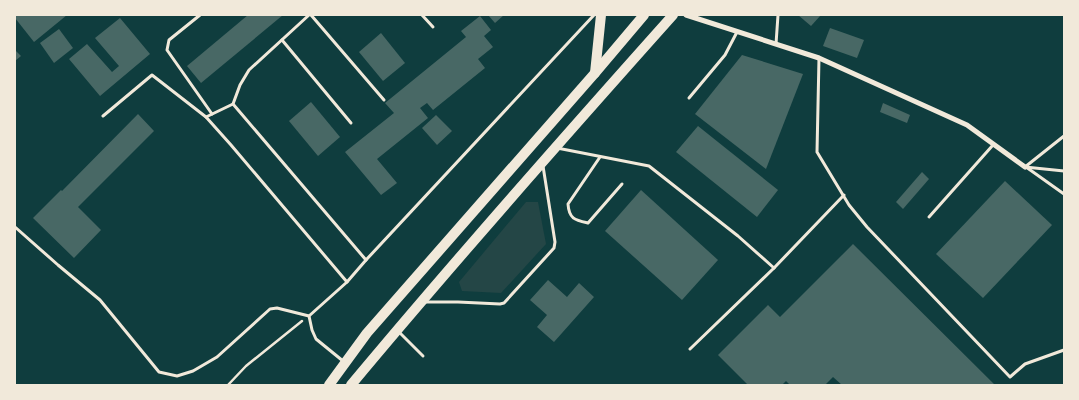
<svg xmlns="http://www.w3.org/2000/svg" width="1079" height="400" font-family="'Roboto Condensed',sans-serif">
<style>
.green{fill:#244646}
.building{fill:#486865}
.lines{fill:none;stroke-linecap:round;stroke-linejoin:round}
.path{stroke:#f1e9da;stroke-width:2.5}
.service{stroke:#f1e9da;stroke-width:3}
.minor{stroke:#f1e9da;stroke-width:5}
.primary{stroke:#f1e9da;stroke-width:10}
</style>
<rect width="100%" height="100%" fill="#0f3d3e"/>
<polygon class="green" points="526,202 538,202 546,244 501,293 462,291 459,282"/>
<g class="building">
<polygon points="17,15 67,15 34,42 15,18 15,17"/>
<polygon points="248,15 283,15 201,83 187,66"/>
<polygon points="488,15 504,15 495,23"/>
<polygon points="798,15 821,15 811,26"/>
<polygon points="480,16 491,30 484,36 493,47 478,59 485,68 433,110 427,103 420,108 428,118 377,159 397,183 381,195 345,152 394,113 385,103 466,37 461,31"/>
<polygon points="120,18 150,54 100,96 69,59 87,44 112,72 119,66 95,38"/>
<polygon points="830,28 864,40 857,58 823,46"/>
<polygon points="59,29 73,48 54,63 40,43"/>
<polygon points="381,33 405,63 383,81 359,52"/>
<polygon points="15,50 21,56 15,61"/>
<polygon points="742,55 803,74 766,169 695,114"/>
<polygon points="311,102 340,137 318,156 289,121"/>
<polygon points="883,103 910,115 907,123 880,112"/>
<polygon points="138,114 154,131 78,207 101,230 74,258 33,218 61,190 62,191"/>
<polygon points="436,115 452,131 437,145 422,128"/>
<polygon points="698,126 778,190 757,217 676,152"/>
<polygon points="922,172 929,179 903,209 896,202"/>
<polygon points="1005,181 1052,225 983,298 936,254"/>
<polygon points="641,190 718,260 682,300 605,231"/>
<polygon points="853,244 995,385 842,385 833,377 825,385 790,385 786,381 782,385 748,385 718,355 768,305 780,317"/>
<polygon points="548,280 567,297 579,283 594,297 554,342 537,327 547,315 530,300"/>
</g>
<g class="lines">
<polyline class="path" points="228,385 246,366 302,321"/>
<g class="service">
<polyline points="200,15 169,40 167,50 212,114"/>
<polyline points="311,15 384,100"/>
<polyline points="422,15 433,27"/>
<polyline points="282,40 351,123"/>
<polyline points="776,44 778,15"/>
<polyline points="819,58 817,152 849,205 867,227 1010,377 1025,364 1064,350"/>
<polyline points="689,98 725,55 737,32"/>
<polyline points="233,104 366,260 347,282 309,316 312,330 316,339 343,361"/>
<polyline points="103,116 152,75 206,117 231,145 347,282"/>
<polyline points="206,117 233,104 240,85 249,70 309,15"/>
<polyline points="1064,136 1025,167 1064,171"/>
<polyline points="557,148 649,166 738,236 774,268"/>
<path d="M600,157L568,204C569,219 575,220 588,223L622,184"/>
<polyline points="1026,167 1064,194"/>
<polyline points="929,217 993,145"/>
<polyline points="15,227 58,265 100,300 159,372 177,376 193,371 217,357 270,309 277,308 309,316"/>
<polyline points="366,260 594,15"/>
<polyline points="423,302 458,302 500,304 504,303 554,248 555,242 543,166"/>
<polyline points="399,332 423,356"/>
<polyline points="690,349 774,268 844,195"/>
</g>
<polyline class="minor" points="686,15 819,58 967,125 1025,167"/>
<g class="primary">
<polyline points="595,73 601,15"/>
<polyline points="329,385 367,333 595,73 644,15"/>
<path d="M351,385C456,259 564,137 673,15"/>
</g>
</g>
<rect width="1079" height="400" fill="none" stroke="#f1e9da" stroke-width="32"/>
</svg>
